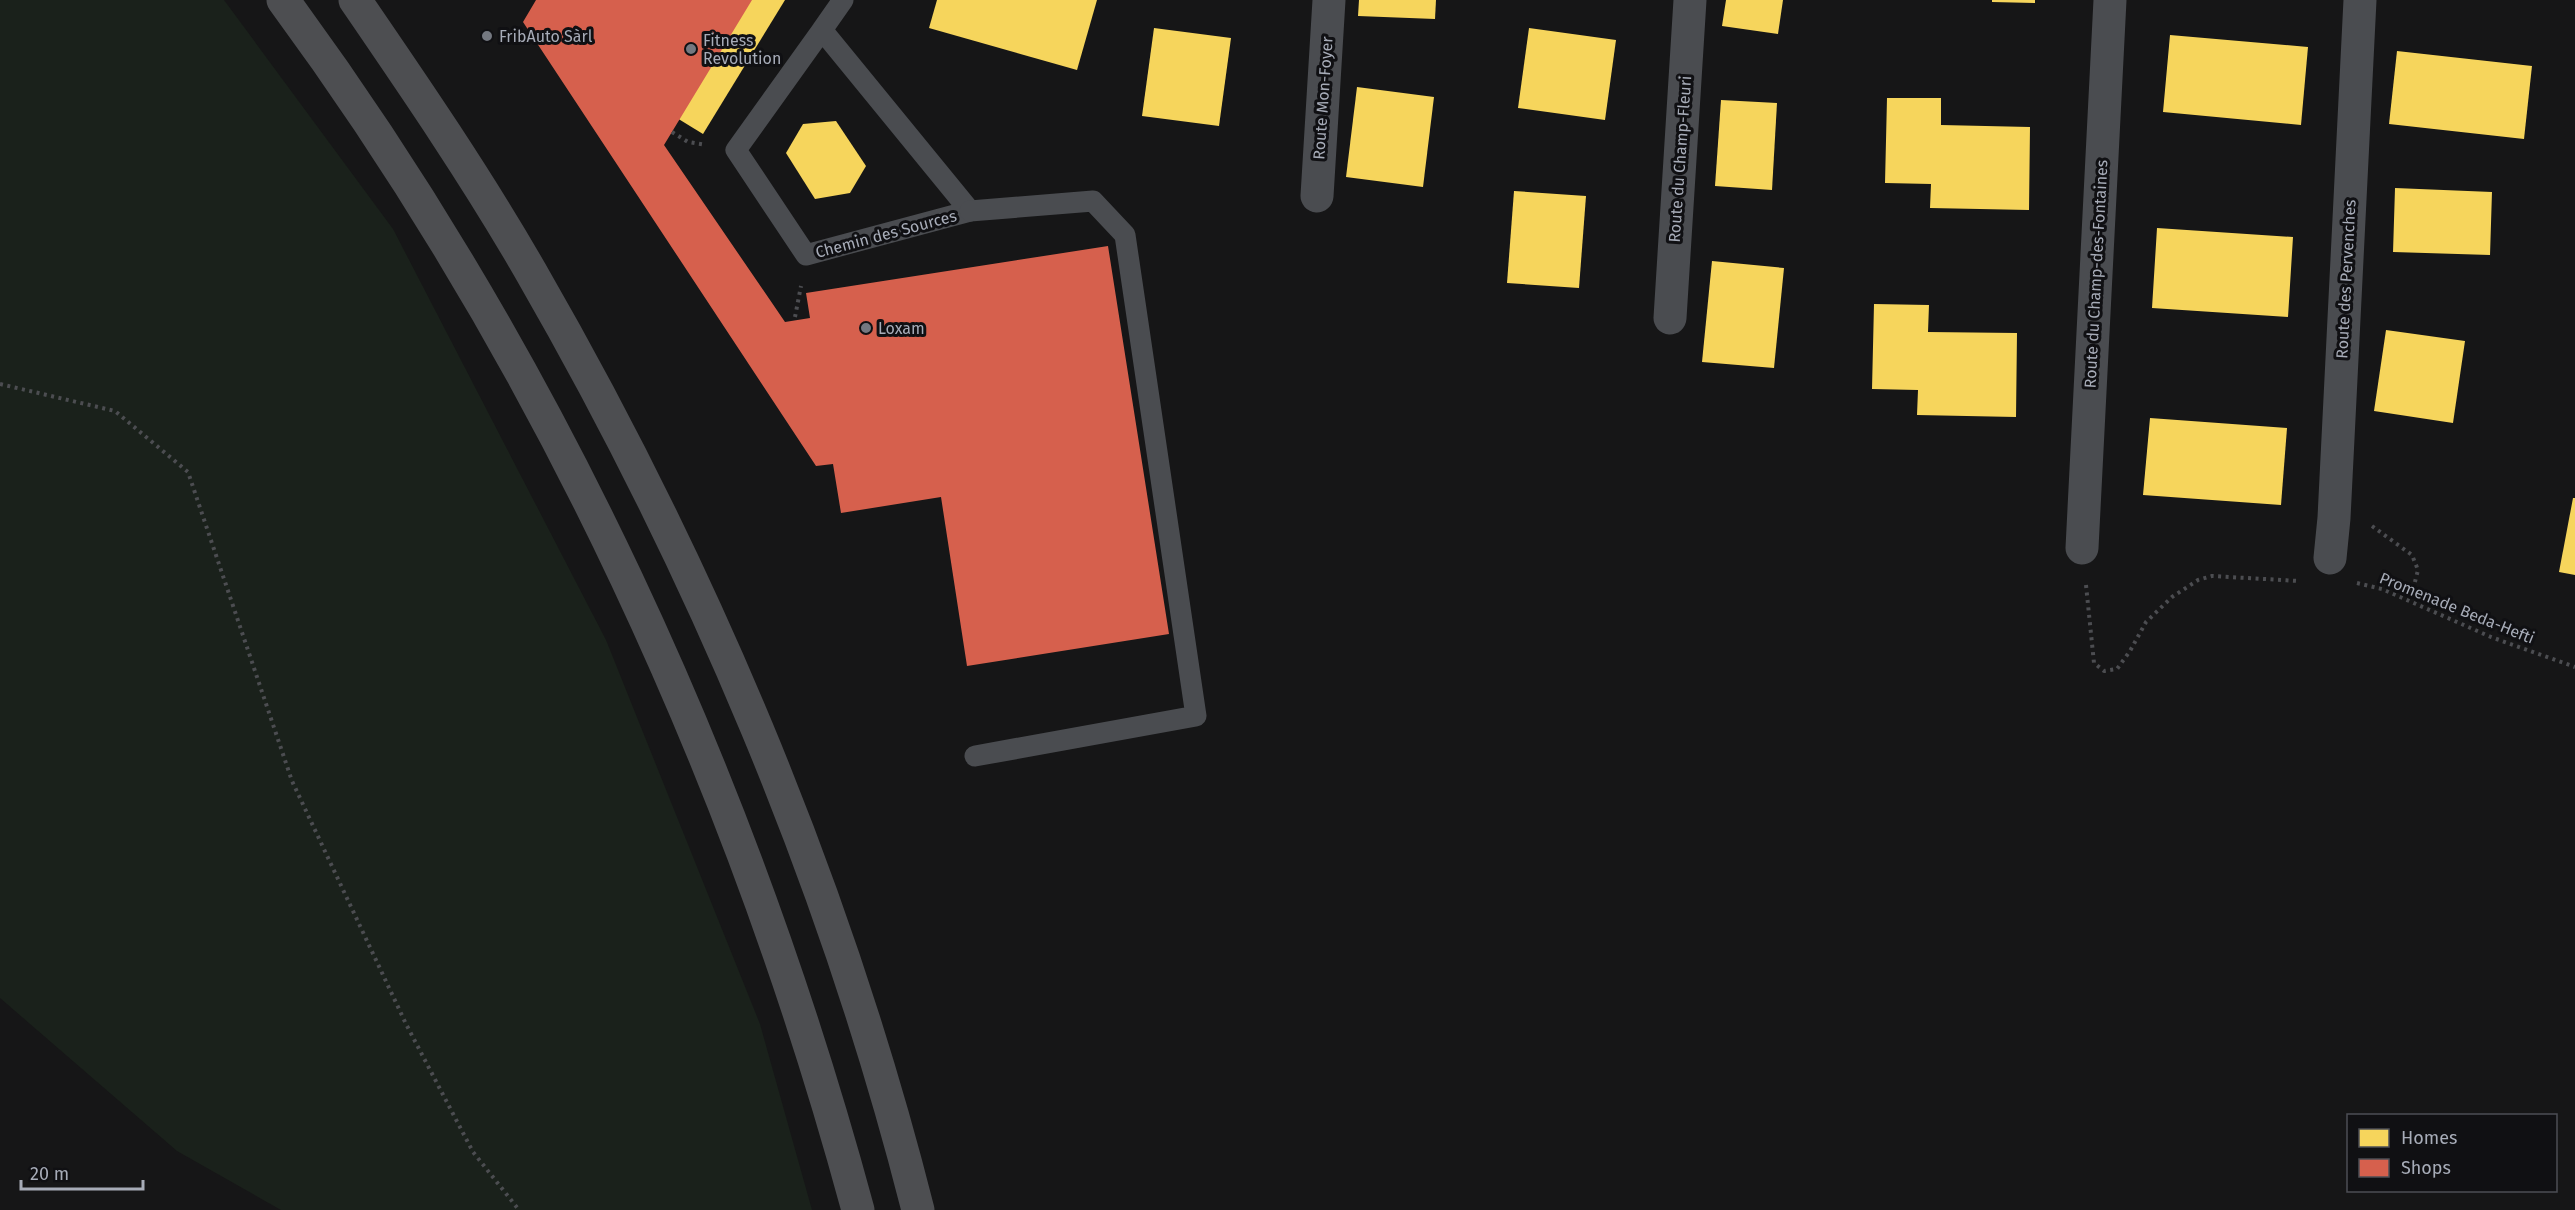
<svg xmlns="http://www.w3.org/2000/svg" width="2575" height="1210" font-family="'Fira Sans',sans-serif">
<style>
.green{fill:#1a211b}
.homes{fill:#f6d55c}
.shops{fill:#d6604d}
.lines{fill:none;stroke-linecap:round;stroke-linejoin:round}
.path{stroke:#4c4d51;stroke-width:4;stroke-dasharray:3 4.5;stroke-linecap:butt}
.lane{stroke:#4a4c50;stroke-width:21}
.street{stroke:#4a4c50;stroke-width:33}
.highway{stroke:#4d4e51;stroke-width:33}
.poi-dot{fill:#747880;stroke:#101013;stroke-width:2}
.labels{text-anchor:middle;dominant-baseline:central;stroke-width:6;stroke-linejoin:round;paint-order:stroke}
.poi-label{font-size:16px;fill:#a7acb8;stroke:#101013;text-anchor:start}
.street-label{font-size:16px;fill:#a7acb8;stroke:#101013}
</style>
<rect width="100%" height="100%" fill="#161617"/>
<polygon class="green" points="0,0 224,0 393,229 606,640 760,1024 812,1210 281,1210 177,1151 0,998"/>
<g class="homes">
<polygon points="742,0 785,0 703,134 672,115"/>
<polygon points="937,0 1097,0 1077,70 929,28"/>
<polygon points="1359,0 1436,0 1435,19 1358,16"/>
<polygon points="1726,0 1783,0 1778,34 1722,26"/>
<polygon points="1992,0 2035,0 2035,3 1992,2"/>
<polygon points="1154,28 1231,38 1219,126 1142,116"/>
<polygon points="1529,28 1616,40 1605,120 1518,108"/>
<polygon points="2170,35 2308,47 2301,125 2163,112"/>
<polygon points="2397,51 2532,66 2524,139 2389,124"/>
<polygon points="1357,87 1434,97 1423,187 1346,177"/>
<polygon points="1887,98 1941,98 1941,125 2030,127 2029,210 1930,208 1931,184 1885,183"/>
<polygon points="1721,100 1777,103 1772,190 1715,186"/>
<polygon points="836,121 866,166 850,193 815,199 786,153 803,124"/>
<polygon points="2395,188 2492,192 2490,255 2393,252"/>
<polygon points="1514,191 1586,196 1579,288 1507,283"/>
<polygon points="2157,228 2293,237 2288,317 2152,308"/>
<polygon points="1712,261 1784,268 1774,368 1702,362"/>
<polygon points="1874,304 1929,305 1928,332 2017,333 2016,417 1917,415 1918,390 1872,389"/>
<polygon points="2386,330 2465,341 2453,423 2374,411"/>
<polygon points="2150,418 2287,428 2281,505 2143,495"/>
<polygon points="2573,498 2575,498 2575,575 2559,572"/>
</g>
<polygon class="shops" points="536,0 752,0 664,145 785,322 810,318 806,293 1108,246 1169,634 967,666 941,497 841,513 833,464 816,466 523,22"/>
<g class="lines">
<g class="path">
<polyline points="672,132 688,142 706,145"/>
<polyline points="795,317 801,286"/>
<polyline points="0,384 115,411 188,472 292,781 406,1024 473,1152 519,1210"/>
<polyline points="2372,526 2412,555 2418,570 2410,601"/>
<polyline points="2357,583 2382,589 2491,637 2575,667"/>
<polyline points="2086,585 2094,663 2104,671 2117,669 2130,651 2146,622 2172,597 2198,580 2212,576 2299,581"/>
</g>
<g class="lane">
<polyline points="822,30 736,150 806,255 970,211 822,30 843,0"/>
<polyline points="970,211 1093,201 1125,235 1196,716 975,756"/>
</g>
<g class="street">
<polyline points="1317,196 1329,0"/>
<polyline points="1670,318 1690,0"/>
<polyline points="2082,548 2110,0"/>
<polyline points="2330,558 2334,518 2360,0"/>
</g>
<g class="highway">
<path d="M283,0C549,361 741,778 858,1210"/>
<path d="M355,0C416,89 477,178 531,272C700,565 835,882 918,1210"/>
</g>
</g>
<g class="poi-dot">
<circle cx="487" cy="36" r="6"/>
<circle cx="691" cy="49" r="6"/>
<circle cx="866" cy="328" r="6"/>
</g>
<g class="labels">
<g class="poi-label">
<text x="499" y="36">FribAuto Sàrl</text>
<text x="703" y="40">Fitness<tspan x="703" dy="18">Revolution</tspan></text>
<text x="878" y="328">Loxam</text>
</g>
<g class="street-label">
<text transform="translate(1323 98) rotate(-86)">Route Mon-Foyer</text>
<text transform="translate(1680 159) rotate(-86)">Route du Champ-Fleuri</text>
<text transform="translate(886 234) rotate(-15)">Chemin des Sources</text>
<text transform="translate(2096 274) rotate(-87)">Route du Champ-des-Fontaines</text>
<text transform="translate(2346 279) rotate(-87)">Route des Pervenches</text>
<text transform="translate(2457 608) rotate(22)">Promenade Beda-Hefti</text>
</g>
</g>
<rect x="2347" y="1114" width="210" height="78" fill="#101013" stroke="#4c4e55" stroke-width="1.5"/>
<rect x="2359" y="1129" width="30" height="18" fill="#f6d55c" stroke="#4c4e55" stroke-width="1.5"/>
<text x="2401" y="1144" font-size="18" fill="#a7acb8">Homes</text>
<rect x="2359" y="1159" width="30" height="18" fill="#d6604d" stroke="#4c4e55" stroke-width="1.5"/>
<text x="2401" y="1174" font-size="18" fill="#a7acb8">Shops</text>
<path d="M21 1180v9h122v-9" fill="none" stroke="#a7acb8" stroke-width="3"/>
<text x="30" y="1180" font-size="18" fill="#a7acb8" stroke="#101013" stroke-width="4.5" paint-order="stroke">20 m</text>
</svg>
